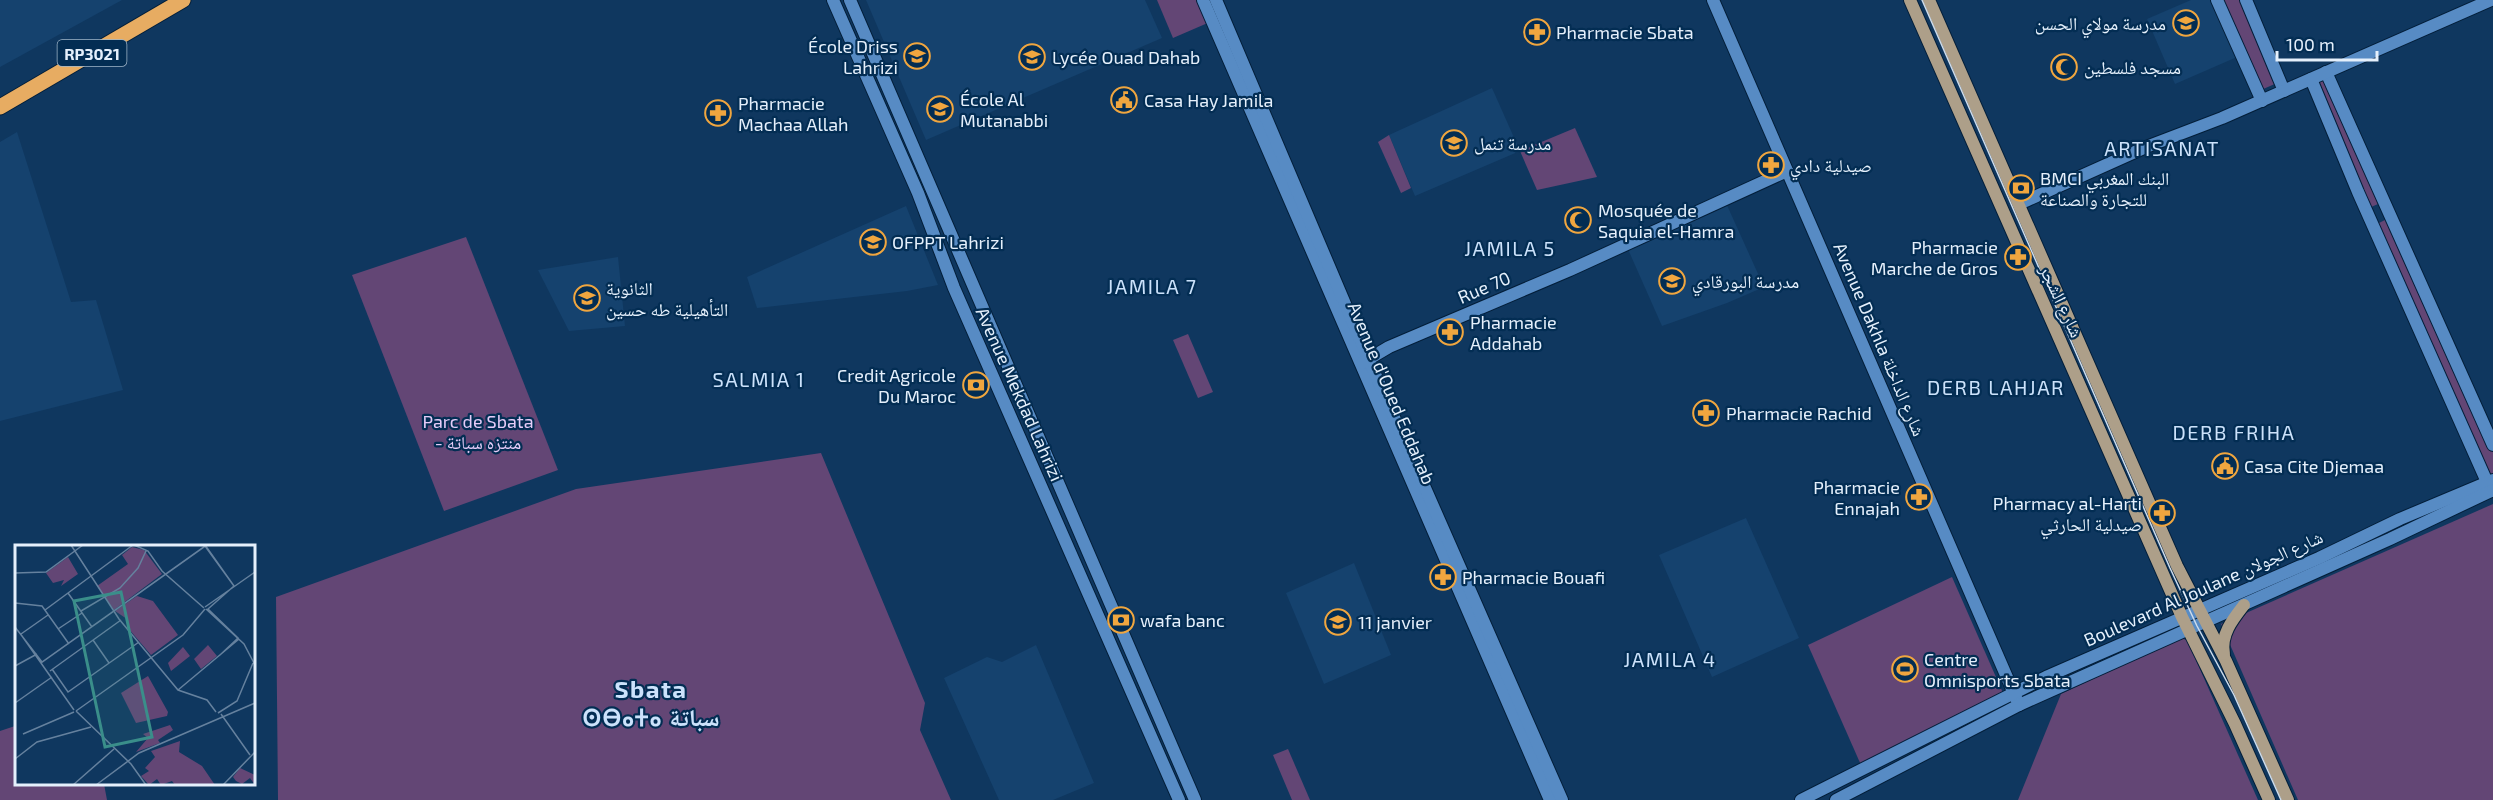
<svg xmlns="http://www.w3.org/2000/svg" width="2493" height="800" font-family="'Exo 2','Noto Naskh Arabic','Noto Sans Tifinagh',sans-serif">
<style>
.built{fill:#15426e}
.green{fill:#634675}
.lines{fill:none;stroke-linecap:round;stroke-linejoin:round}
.secondary-casing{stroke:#031e39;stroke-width:14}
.primary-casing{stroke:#031e39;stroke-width:14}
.highway-casing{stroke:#031e39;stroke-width:17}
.secondary{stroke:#578bc4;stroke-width:12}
.primary{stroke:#ad9f89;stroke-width:12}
.highway{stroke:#e7ac62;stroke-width:15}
.tram{stroke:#cedceb;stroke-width:1.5}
.labels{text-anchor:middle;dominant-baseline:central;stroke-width:4.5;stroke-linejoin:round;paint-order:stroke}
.shield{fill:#032d53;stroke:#a1b6c9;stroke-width:1.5}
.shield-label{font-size:16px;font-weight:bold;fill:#e5f0fc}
.poi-label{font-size:18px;fill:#e5f0fc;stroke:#032d53;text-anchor:start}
.street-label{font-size:18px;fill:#e5f0fc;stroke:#032d53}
.park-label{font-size:18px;fill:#e6ccf8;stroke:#032d53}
.neighbourhood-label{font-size:20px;letter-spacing:1.5px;fill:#cce2fb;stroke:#032d53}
.district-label{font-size:24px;font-weight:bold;letter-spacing:1.5px;fill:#cce2fb;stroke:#032d53}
.inset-road{fill:none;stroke:#65819e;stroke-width:1.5}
.view{fill:#3a8e8a;fill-opacity:0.15;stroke:#3a8e8a;stroke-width:3}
.inset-edge{fill:none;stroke:#e5f0fc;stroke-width:3}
</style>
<rect width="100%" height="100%" fill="#0f375f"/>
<g class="built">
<polygon points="0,0 122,0 0,67"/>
<polygon points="866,0 1145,0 1162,38 926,140"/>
<polygon points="2191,0 2213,0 2237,57 2175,84 2147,19"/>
<polygon points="1492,88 1520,151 1415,196 1389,135"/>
<polygon points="17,132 71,302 96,300 123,390 0,421 0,142"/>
<polygon points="1726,203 1764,287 1727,303 1662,326 1627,247"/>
<polygon points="906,206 938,285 907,291 757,308 747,277"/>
<polygon points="618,257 625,326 569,331 538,270"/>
<polygon points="1746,518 1799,638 1712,677 1659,555"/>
<polygon points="1354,563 1391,655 1324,684 1286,593"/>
<polygon points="1036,645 1094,783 1053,800 999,800 944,678 987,657 1002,662"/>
</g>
<g class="green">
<polygon points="1157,0 1200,0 1210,22 1173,38"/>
<polygon points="2223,0 2240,0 2277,83 2261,90"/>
<polygon points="2323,77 2378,204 2369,208 2315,81"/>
<polygon points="1575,128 1597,177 1537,190 1520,151"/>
<polygon points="1389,135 1411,188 1401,193 1378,142"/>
<polygon points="2385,220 2428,297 2493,445 2493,480 2487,483 2377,224"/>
<polygon points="466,237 558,470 444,511 352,275"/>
<polygon points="1188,334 1213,392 1198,398 1173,340"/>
<polygon points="821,453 925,703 920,730 951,800 278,800 276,597 576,489"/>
<polygon points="2493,504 2493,800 2298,800 2221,624"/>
<polygon points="1952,577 2003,693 1861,765 1808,645"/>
<polygon points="2180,638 2187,640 2258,800 2018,800 2061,694"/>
<polygon points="16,715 16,784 104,784 107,800 0,800 0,731 15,726"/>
<polygon points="1288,749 1310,800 1292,800 1273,755"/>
</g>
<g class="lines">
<g class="secondary-casing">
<g id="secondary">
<polyline points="833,0 918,193 954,288 1179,800"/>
<polyline points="850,0 1195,800"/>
<polyline points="1203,0 1550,800"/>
<polyline points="1216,0 1368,358 1562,800"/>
<polyline points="1713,0 2019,705"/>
<polyline points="2217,0 2262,101"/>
<polyline points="2246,0 2284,91"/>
<polyline points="2326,72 2493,445"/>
<polyline points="2311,79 2358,192 2491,491"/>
<polyline points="2019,204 2146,147 2222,118 2491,0"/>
<polyline points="1362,363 1389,347 1570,270 1787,171"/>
<polyline points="1801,800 2046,677 2319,558 2400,519 2493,480"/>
<polyline points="1836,800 2019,705 2390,539 2493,490"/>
</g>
</g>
<g class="primary-casing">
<g id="primary">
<polyline points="1910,0 2182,617 2235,724 2269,800"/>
<polyline points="1929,0 2177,566 2226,661 2288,800"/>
<path d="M2224,654C2220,635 2233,619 2244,605"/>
</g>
</g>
<g class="highway-casing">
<polyline id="highway" points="0,107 183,0"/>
</g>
<use href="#secondary" class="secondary"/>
<use href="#primary" class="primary"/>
<use href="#highway" class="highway"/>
<polyline class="tram" points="1922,0 2170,568 2197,626 2234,695 2281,800"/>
</g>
<defs>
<g id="school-ring" transform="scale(1.35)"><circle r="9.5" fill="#032d53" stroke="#f0a63f" stroke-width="1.5"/><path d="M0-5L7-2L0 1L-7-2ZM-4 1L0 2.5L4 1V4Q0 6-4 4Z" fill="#f0a63f"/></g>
<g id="pharmacy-ring" transform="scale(1.35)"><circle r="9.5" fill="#032d53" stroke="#f0a63f" stroke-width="1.5"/><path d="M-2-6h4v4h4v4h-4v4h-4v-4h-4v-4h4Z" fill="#f0a63f"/></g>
<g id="mosque-ring" transform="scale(1.35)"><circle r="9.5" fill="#032d53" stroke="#f0a63f" stroke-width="1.5"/><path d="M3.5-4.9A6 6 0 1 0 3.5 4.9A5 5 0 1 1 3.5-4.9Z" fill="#f0a63f"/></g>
<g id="civic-ring" transform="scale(1.35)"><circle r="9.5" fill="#032d53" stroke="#f0a63f" stroke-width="1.5"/><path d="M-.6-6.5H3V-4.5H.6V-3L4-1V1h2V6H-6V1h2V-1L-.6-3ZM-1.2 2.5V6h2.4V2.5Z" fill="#f0a63f"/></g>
<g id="bank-ring" transform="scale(1.35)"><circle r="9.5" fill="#032d53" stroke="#f0a63f" stroke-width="1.5"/><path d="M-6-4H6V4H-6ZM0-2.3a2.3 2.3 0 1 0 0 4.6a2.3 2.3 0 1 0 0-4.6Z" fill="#f0a63f"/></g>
<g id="university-ring" transform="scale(1.35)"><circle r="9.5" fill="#032d53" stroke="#f0a63f" stroke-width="1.5"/><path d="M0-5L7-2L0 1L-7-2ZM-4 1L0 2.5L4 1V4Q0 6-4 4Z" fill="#f0a63f"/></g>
<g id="stadium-ring" transform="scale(1.35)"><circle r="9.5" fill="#032d53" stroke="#f0a63f" stroke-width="1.5"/><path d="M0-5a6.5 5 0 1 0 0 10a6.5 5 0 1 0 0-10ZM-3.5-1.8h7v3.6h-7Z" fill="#f0a63f"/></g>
</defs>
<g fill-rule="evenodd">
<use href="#school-ring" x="2186" y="23"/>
<use href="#pharmacy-ring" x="1537" y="32"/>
<use href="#school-ring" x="917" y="56"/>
<use href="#school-ring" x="1032" y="57"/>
<use href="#mosque-ring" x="2064" y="67"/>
<use href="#civic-ring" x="1124" y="100"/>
<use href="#school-ring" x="940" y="109"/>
<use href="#pharmacy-ring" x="718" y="113"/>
<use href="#school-ring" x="1454" y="143"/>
<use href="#pharmacy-ring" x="1771" y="165"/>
<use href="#bank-ring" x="2021" y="188"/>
<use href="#mosque-ring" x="1578" y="220"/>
<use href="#university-ring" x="873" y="242"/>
<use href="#pharmacy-ring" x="2018" y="257"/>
<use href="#school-ring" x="1672" y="281"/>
<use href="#school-ring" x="587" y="298"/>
<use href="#pharmacy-ring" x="1450" y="332"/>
<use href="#bank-ring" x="976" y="385"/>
<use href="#pharmacy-ring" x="1706" y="413"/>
<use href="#civic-ring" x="2225" y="466"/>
<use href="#pharmacy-ring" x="1919" y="497"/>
<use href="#pharmacy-ring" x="2162" y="513"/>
<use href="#pharmacy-ring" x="1443" y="577"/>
<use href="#bank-ring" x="1121" y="620"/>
<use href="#school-ring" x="1338" y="622"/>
<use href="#stadium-ring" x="1905" y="669"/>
</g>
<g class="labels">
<rect class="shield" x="57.5" y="40" width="69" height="26" rx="4.5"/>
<g class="shield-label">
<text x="92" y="53">RP3021</text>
</g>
<g class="poi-label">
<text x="2166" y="23" text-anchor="end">مدرسة مولاي الحسن</text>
<text x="1556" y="32">Pharmacie Sbata</text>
<text x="898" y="46" text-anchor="end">École Driss<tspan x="898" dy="21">Lahrizi</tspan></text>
<text x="1052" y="57">Lycée Ouad Dahab</text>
<text x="2084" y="67">مسجد فلسطين</text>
<text x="960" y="99">École Al<tspan x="960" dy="21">Mutanabbi</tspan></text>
<text x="1144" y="100">Casa Hay Jamila</text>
<text x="738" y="103">Pharmacie<tspan x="738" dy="21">Machaa Allah</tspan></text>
<text x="1474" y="143">مدرسة تنمل</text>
<text x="1790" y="165">صيدلية دادي</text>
<text x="2040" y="178">BMCI البنك المغربي<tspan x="2040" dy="21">للتجارة والصناعة</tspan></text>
<text x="1598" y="210">Mosquée de<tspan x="1598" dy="21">Saquia el-Hamra</tspan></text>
<text x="892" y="242">OFPPT Lahrizi</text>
<text x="1998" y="247" text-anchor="end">Pharmacie<tspan x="1998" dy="21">Marche de Gros</tspan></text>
<text x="1692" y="281">مدرسة البورقادي</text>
<text x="606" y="288">الثانوية<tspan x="606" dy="21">التأهيلية طه حسين</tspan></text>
<text x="1470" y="322">Pharmacie<tspan x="1470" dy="21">Addahab</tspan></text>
<text x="956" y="375" text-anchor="end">Credit Agricole<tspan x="956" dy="21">Du Maroc</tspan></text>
<text x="1726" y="413">Pharmacie Rachid</text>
<text x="2244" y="466">Casa Cite Djemaa</text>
<text x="1900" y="487" text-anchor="end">Pharmacie<tspan x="1900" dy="21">Ennajah</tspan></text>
<text x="2142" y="503" text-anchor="end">Pharmacy al-Harti<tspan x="2142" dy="21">صيدلية الحارثي</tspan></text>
<text x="1462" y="577">Pharmacie Bouafi</text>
<text x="1140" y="620">wafa banc</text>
<text x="1358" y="622">11 janvier</text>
<text x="1924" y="659">Centre<tspan x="1924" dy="21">Omnisports Sbata</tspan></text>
</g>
<g class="street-label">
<text transform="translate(1484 287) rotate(-23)">Rue 70</text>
<text transform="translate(2062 301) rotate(65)">شارع الشجر</text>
<text transform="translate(1880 339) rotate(67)">Avenue Dakhla شارع الداخلة</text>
<text transform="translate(1392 393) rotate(67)">Avenue d'Oued Eddahab</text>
<text transform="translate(1020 394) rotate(66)">Avenue Mekdad Lahrizi</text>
<text transform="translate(2203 588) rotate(-24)">Boulevard Al Joulane شارع الجولان</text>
</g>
<g class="park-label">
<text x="478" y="421">Parc de Sbata<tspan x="478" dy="21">- منتزه سباتة</tspan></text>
</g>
<g class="neighbourhood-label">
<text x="2162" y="148">ARTISANAT</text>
<text x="1510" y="248">JAMILA 5</text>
<text x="1152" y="286">JAMILA 7</text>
<text x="759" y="379">SALMIA 1</text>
<text x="1996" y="387">DERB LAHJAR</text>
<text x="2234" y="432">DERB FRIHA</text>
<text x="1670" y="659">JAMILA 4</text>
</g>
<g class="district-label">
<text x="651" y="688">Sbata<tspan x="651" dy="28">ⵙⴱⴰⵜⴰ سباتة</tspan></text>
</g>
</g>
<g transform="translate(15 545)">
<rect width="240" height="240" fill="#0f375f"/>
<path d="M117,2L129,5L147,29L99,65L82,41L113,19L107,10ZM53,12L63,29L46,41L49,35L38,38L31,28ZM122,51L138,56L163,90L136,110L113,83L112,74L100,66ZM193,100L202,111L186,124L179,114ZM168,102L175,111L156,126L153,118ZM133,131L153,167L152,171L121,178L106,148ZM155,180L158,185L143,195L145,198L121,207L133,193L128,189ZM165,196L164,207L187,221L200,240H160L157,236L146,240L142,234L134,240L126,231L134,226L130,223L140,212L136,206ZM225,223L240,230V240L235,233L227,239L221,236L218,232Z" fill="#634675"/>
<path class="inset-road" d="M56,0L104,74L163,145L192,155L201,167M119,0L133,6L147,26L189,63M190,0L219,41M0,28L31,27L68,0M53,48L77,82M0,58L27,61L54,99M190,62L240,27M191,64L229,99L240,120M30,65L118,0M66,66L105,43L123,23L131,6M0,82L27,117L190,1L219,41L193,64L223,93L205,110M43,84L67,68M6,89L33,70M7,91L59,165M78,95L94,118M26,118L192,0M0,121L22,109M37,124L53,147L124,97M35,126L106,75M163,145L224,94M0,158L37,132M61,166L168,90L190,64M61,166L116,219L131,240M203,168L222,156L238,118M206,169L235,210M8,189L59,167M0,214L22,197L76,182M58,240L99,204M81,240L124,208L240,158M208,240L240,207"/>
<path class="view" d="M106,47L137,192L90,202L59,56Z"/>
<rect width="240" height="240" class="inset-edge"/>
</g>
<path d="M2277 51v9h100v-9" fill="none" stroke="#e5f0fc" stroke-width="3"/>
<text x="2286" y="51" font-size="18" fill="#e5f0fc" stroke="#032d53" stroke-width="4.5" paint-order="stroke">100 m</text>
</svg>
